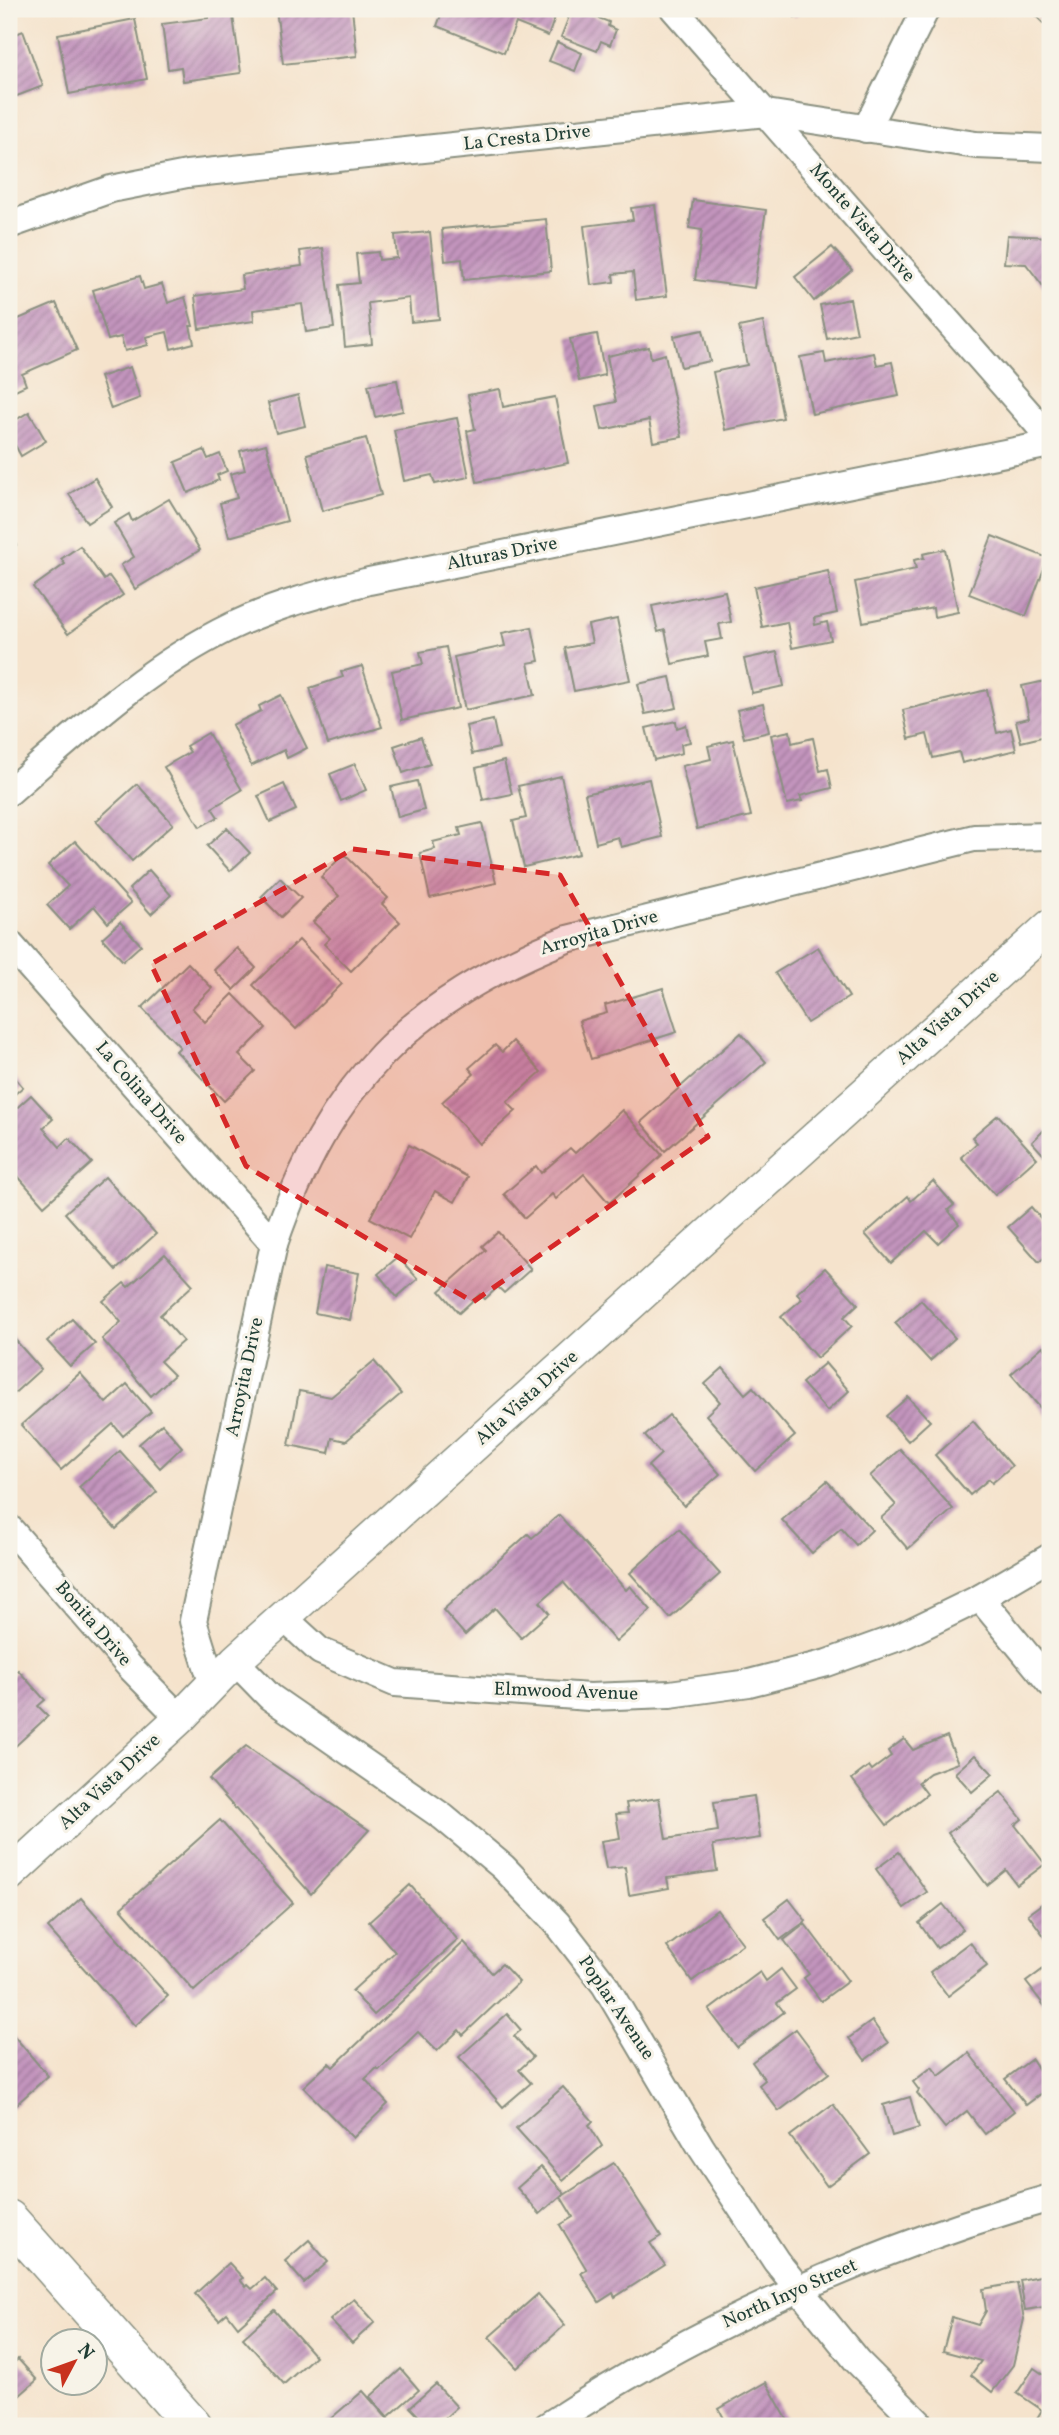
<svg xmlns="http://www.w3.org/2000/svg" width="1059" height="2435" font-family="Vollkorn,serif">
<style>
.building{fill:url(#building-hatch)}
.lines{fill:none;stroke-linecap:round;stroke-linejoin:round}
.minor-casing{stroke:#8a9080;stroke-width:30}
.tertiary-casing{stroke:#8a9080;stroke-width:35}
.secondary-casing{stroke:#8a9080;stroke-width:40}
.minor{stroke:#fff;stroke-width:26}
.tertiary{stroke:#fff;stroke-width:32}
.secondary{stroke:#fff;stroke-width:37}
.marked{fill:#d62828;fill-opacity:0.2;stroke:#d62828;stroke-width:5;stroke-dasharray:14 9;stroke-linejoin:round}
.labels{text-anchor:middle;dominant-baseline:central;stroke-width:6;stroke-linejoin:round;paint-order:stroke}
.street-label{font-size:19px;fill:#1f3d34;stroke:#f7f3e8}
</style>
<defs>
<pattern id="building-hatch" width="6" height="6" patternUnits="userSpaceOnUse" patternTransform="scale(1.75)"><rect width="6" height="6" fill="#c394bd"/><path d="M-1 1l2-2M0 6l6-6M5 7l2-2" fill="none" stroke="#9e7a9a"/></pattern>
</defs>
<rect width="100%" height="100%" fill="#f7f3e8"/>
<filter id="ink" filterUnits="userSpaceOnUse"><feTurbulence type="fractalNoise" baseFrequency=".0143" numOctaves="2"/><feDisplacementMap in="SourceGraphic" scale="14" xChannelSelector="R" yChannelSelector="G"/><feConvolveMatrix kernelMatrix="1 2 1 2 8 2 1 2 1" color-interpolation-filters="sRGB"/></filter>
<filter id="wash" filterUnits="userSpaceOnUse"><feTurbulence type="fractalNoise" baseFrequency=".00686" numOctaves="4" result="noise"/><feDisplacementMap in="SourceGraphic" scale="28" xChannelSelector="R" yChannelSelector="G"/><feGaussianBlur stdDeviation="1.57" result="paint"/><feColorMatrix in="noise" values="0 0 0 0 0 0 0 0 0 0 0 0 0 0 0 0 0 1.4 0 .05"/><feComposite in="paint" operator="in"/></filter>
<g filter="url(#wash)">
<rect width="100%" height="100%" fill="#f5e3cc"/>
<g id="blocks">
<g class="building">
<polygon points="208,9 232,9 241,73 183,81 181,67 168,69 162,24 209,18"/>
<polygon points="276,9 352,9 357,56 283,64"/>
<polygon points="425,9 535,9 555,17 548,36 516,23 504,53 437,26 441,15"/>
<polygon points="788,9 805,9 795,17"/>
<polygon points="1029,9 1050,9 1050,30"/>
<polygon points="578,10 609,22 608,26 616,30 610,45 601,41 597,51 561,37 570,14 576,16"/>
<polygon points="135,19 147,79 69,94 58,34"/>
<polygon points="23,31 43,86 9,99 9,37"/>
<polygon points="557,42 582,53 575,71 549,61"/>
<polygon points="693,200 766,210 754,288 695,280 702,230 689,228"/>
<polygon points="655,205 667,296 636,300 633,272 613,274 614,282 591,285 584,226 633,220 631,208"/>
<polygon points="546,219 551,271 464,280 462,259 445,261 442,229"/>
<polygon points="430,232 439,319 411,322 409,298 368,303 372,344 345,347 339,285 359,283 356,254 378,252 379,260 397,258 395,235"/>
<polygon points="1007,235 1050,237 1050,295 1026,264 1004,263"/>
<polygon points="832,247 852,270 814,301 795,277"/>
<polygon points="323,248 334,328 306,332 302,304 253,310 254,321 199,329 195,296 243,289 241,275 302,266 300,251"/>
<polygon points="140,276 144,289 162,284 168,303 185,297 193,326 190,326 194,343 171,349 167,332 146,337 148,345 125,351 121,337 108,340 93,290"/>
<polygon points="850,299 857,333 827,339 820,305"/>
<polygon points="56,303 77,350 22,374 26,385 9,393 9,323"/>
<polygon points="763,322 783,418 725,430 713,372 747,365 739,327"/>
<polygon points="703,330 710,361 681,367 674,336"/>
<polygon points="597,334 605,375 579,381 570,339"/>
<polygon points="649,347 651,358 665,354 682,437 653,442 649,420 602,430 597,406 616,402 607,356"/>
<polygon points="824,353 826,363 874,353 877,365 892,362 899,396 812,414 800,357"/>
<polygon points="130,367 140,398 111,409 100,377"/>
<polygon points="397,380 403,411 375,417 368,385"/>
<polygon points="500,389 503,407 555,397 568,463 477,482 467,431 475,429 468,395"/>
<polygon points="298,395 305,426 276,433 268,403"/>
<polygon points="29,412 46,441 21,456 9,434 9,424"/>
<polygon points="457,418 469,477 435,484 432,475 404,481 394,430"/>
<polygon points="366,438 381,495 322,511 307,454"/>
<polygon points="266,444 287,521 229,537 220,503 237,498 230,474 245,470 240,451"/>
<polygon points="204,450 208,459 220,454 227,471 217,475 219,480 188,493 175,462"/>
<polygon points="95,478 112,507 87,523 69,494"/>
<polygon points="169,499 200,550 135,589 121,565 134,557 114,523 129,514 132,521"/>
<polygon points="9,534 16,545 9,551"/>
<polygon points="992,536 1048,558 1026,616 969,594"/>
<polygon points="80,546 104,580 109,576 123,595 68,634 33,587 65,564 61,559"/>
<polygon points="945,549 958,612 934,617 933,608 863,622 855,582 916,569 914,560 924,558 923,554"/>
<polygon points="828,571 837,613 814,618 815,625 827,622 831,640 792,648 787,622 762,627 754,587"/>
<polygon points="725,591 731,622 719,624 722,639 705,642 708,656 672,664 665,630 658,632 652,606"/>
<polygon points="617,619 630,680 574,691 565,648 592,643 588,625"/>
<polygon points="532,627 539,661 528,663 535,695 465,710 454,657 505,646 502,633"/>
<polygon points="446,647 458,708 402,720 392,671 423,664 420,652"/>
<polygon points="777,652 784,686 752,693 744,659"/>
<polygon points="362,666 382,727 328,744 310,688 343,677 341,672"/>
<polygon points="670,677 677,708 645,714 638,684"/>
<polygon points="1050,680 1050,735 1021,742 1016,721 1029,718 1022,686"/>
<polygon points="987,690 997,733 1011,729 1016,750 962,763 959,752 933,758 927,734 909,739 903,710"/>
<polygon points="281,695 307,748 287,758 284,750 251,766 232,725 261,711 259,706"/>
<polygon points="763,704 769,732 744,738 737,710"/>
<polygon points="493,720 499,748 472,754 466,726"/>
<polygon points="676,721 677,728 686,725 690,742 681,744 682,753 654,760 646,728"/>
<polygon points="790,731 792,743 813,738 820,771 828,769 832,788 800,796 802,801 787,804 771,735"/>
<polygon points="208,733 242,790 212,808 218,817 200,827 164,767 190,752 186,746"/>
<polygon points="421,737 430,764 403,773 394,746"/>
<polygon points="733,740 751,816 697,829 682,766 711,759 708,746"/>
<polygon points="504,761 512,794 483,800 476,768"/>
<polygon points="355,764 366,790 341,801 330,774"/>
<polygon points="561,776 579,854 524,867 513,821 526,818 518,786"/>
<polygon points="649,779 662,837 621,847 618,837 596,843 585,794"/>
<polygon points="417,781 424,810 398,817 391,787"/>
<polygon points="137,784 173,824 132,861 96,821"/>
<polygon points="284,784 296,810 270,822 258,796"/>
<polygon points="482,823 496,883 430,898 420,853 435,849 433,842 461,835 459,828"/>
<polygon points="227,828 250,853 230,871 207,846"/>
<polygon points="75,841 131,903 108,923 94,906 69,929 47,905 68,886 48,865"/>
<polygon points="344,854 388,898 382,904 400,922 351,971 324,944 330,938 313,922 339,896 321,877"/>
<polygon points="149,870 171,895 151,914 129,889"/>
<polygon points="280,878 301,898 281,917 261,897"/>
<polygon points="120,922 141,945 123,961 102,938"/>
<polygon points="299,940 342,984 296,1029 253,985"/>
<polygon points="818,947 849,997 807,1023 775,973"/>
<polygon points="237,948 256,968 234,990 214,970"/>
<polygon points="188,963 212,988 192,1008 205,1022 233,994 266,1028 239,1055 255,1071 224,1101 176,1051 180,1047 142,1008"/>
<polygon points="663,988 677,1032 591,1059 579,1021 607,1013 605,1005"/>
<polygon points="741,1033 766,1062 665,1151 641,1122"/>
<polygon points="513,1041 541,1072 507,1102 516,1111 479,1144 442,1102 474,1074 469,1068 495,1045 502,1052"/>
<polygon points="9,1071 23,1087 9,1099"/>
<polygon points="31,1095 53,1119 43,1128 60,1147 69,1138 92,1163 44,1206 9,1166 9,1115"/>
<polygon points="622,1110 662,1155 609,1203 584,1174 556,1199 552,1194 525,1218 504,1194 536,1166 541,1173 570,1148 575,1153"/>
<polygon points="998,1115 1037,1158 995,1195 961,1157 977,1143 972,1137"/>
<polygon points="1045,1129 1050,1135 1050,1162 1032,1142"/>
<polygon points="409,1145 468,1177 455,1202 435,1191 409,1239 370,1218"/>
<polygon points="105,1177 156,1234 116,1270 65,1213"/>
<polygon points="933,1181 954,1205 948,1210 959,1224 938,1243 926,1231 891,1263 865,1234 908,1196 911,1201"/>
<polygon points="1031,1207 1050,1229 1050,1253 1039,1262 1008,1227"/>
<polygon points="498,1232 531,1269 504,1293 498,1287 485,1299 480,1294 459,1313 440,1291 486,1250 482,1246"/>
<polygon points="165,1254 193,1285 160,1315 183,1341 160,1361 174,1375 151,1396 102,1339 121,1322 103,1301 124,1283 128,1287"/>
<polygon points="398,1257 418,1279 397,1297 378,1274"/>
<polygon points="324,1267 359,1273 350,1320 315,1313"/>
<polygon points="825,1268 858,1304 844,1317 852,1326 817,1358 781,1317 802,1299 797,1293"/>
<polygon points="921,1300 955,1338 930,1361 895,1323"/>
<polygon points="72,1319 95,1344 70,1366 47,1341"/>
<polygon points="9,1333 41,1369 9,1398"/>
<polygon points="1043,1346 1050,1355 1050,1419 1011,1374"/>
<polygon points="374,1361 401,1394 346,1441 332,1438 329,1453 289,1445 299,1391 331,1397"/>
<polygon points="825,1363 849,1391 827,1411 802,1383"/>
<polygon points="723,1368 745,1394 753,1387 795,1436 755,1471 706,1415 720,1402 705,1384"/>
<polygon points="80,1373 106,1403 127,1384 151,1412 123,1436 113,1424 61,1470 21,1425"/>
<polygon points="908,1397 930,1421 908,1441 886,1416"/>
<polygon points="669,1415 720,1474 684,1506 648,1466 661,1454 645,1436"/>
<polygon points="973,1421 1012,1466 992,1483 989,1479 970,1495 935,1455"/>
<polygon points="162,1424 182,1447 160,1468 139,1444"/>
<polygon points="900,1449 953,1509 908,1549 881,1518 896,1505 870,1476"/>
<polygon points="120,1451 157,1492 116,1529 79,1487"/>
<polygon points="827,1481 872,1530 856,1545 841,1528 812,1553 782,1520"/>
<polygon points="559,1515 626,1590 630,1586 651,1610 616,1642 563,1582 540,1602 549,1613 521,1638 495,1608 465,1635 443,1610 528,1534 532,1538"/>
<polygon points="679,1529 720,1574 670,1618 630,1573"/>
<polygon points="18,1670 45,1700 38,1706 48,1716 9,1752 9,1678"/>
<polygon points="947,1736 958,1763 930,1773 918,1782 927,1794 887,1825 852,1779 869,1766 872,1770 891,1756 888,1751 904,1739 913,1750"/>
<polygon points="246,1746 369,1830 311,1894 209,1779"/>
<polygon points="975,1755 993,1774 972,1792 955,1773"/>
<polygon points="1001,1792 1022,1819 1015,1825 1045,1864 1017,1885 1006,1870 987,1885 948,1833"/>
<polygon points="754,1796 760,1838 713,1845 717,1871 667,1878 669,1888 629,1895 625,1867 606,1869 601,1841 620,1838 616,1814 628,1813 626,1803 659,1798 666,1839 718,1831 714,1802"/>
<polygon points="220,1820 293,1903 194,1991 121,1908"/>
<polygon points="899,1852 927,1892 904,1908 876,1869"/>
<polygon points="410,1885 458,1940 374,2015 352,1991 395,1952 369,1922"/>
<polygon points="81,1898 168,1996 135,2026 48,1928"/>
<polygon points="1050,1898 1050,1944 1028,1914"/>
<polygon points="789,1899 806,1921 780,1940 764,1918"/>
<polygon points="943,1904 963,1929 937,1948 919,1923"/>
<polygon points="717,1910 743,1944 692,1981 667,1947"/>
<polygon points="805,1924 848,1981 821,2001 804,1978 809,1974 784,1940"/>
<polygon points="464,1942 492,1973 502,1964 519,1982 463,2035 459,2030 437,2051 418,2032 379,2070 377,2068 365,2079 388,2104 353,2138 303,2087 329,2063 333,2067"/>
<polygon points="970,1942 987,1966 948,1996 930,1972"/>
<polygon points="1050,1964 1050,2013 1026,1982"/>
<polygon points="781,1969 796,1989 777,2003 784,2012 737,2047 709,2010 760,1972 766,1981"/>
<polygon points="507,2014 521,2030 514,2036 533,2057 519,2070 531,2083 503,2107 459,2057"/>
<polygon points="872,2021 888,2043 865,2060 849,2038"/>
<polygon points="796,2029 829,2073 779,2111 759,2085 765,2080 752,2062"/>
<polygon points="9,2030 48,2076 9,2111"/>
<polygon points="969,2053 1014,2111 985,2134 967,2111 945,2128 917,2093 919,2090 913,2082 932,2067 939,2076"/>
<polygon points="1032,2059 1050,2087 1026,2105 1005,2079"/>
<polygon points="563,2087 593,2121 589,2125 602,2146 563,2180 516,2128"/>
<polygon points="910,2097 919,2128 892,2136 883,2105"/>
<polygon points="833,2104 870,2154 827,2186 790,2136"/>
<polygon points="614,2163 661,2236 650,2243 665,2265 615,2297 613,2293 599,2302 581,2273 587,2270 560,2225 573,2217 561,2197"/>
<polygon points="541,2167 564,2193 540,2214 517,2188"/>
<polygon points="309,2240 328,2262 304,2283 285,2261"/>
<polygon points="229,2263 243,2278 240,2280 246,2287 248,2285 252,2289 265,2278 277,2292 238,2327 227,2313 219,2320 195,2294"/>
<polygon points="1050,2274 1050,2306 1025,2310 1020,2280"/>
<polygon points="1017,2283 1024,2319 1013,2365 992,2392 971,2375 981,2361 943,2351 952,2317 978,2325 986,2311 983,2289"/>
<polygon points="538,2294 565,2325 517,2368 489,2337"/>
<polygon points="354,2299 375,2322 352,2343 330,2320"/>
<polygon points="274,2310 315,2356 284,2384 243,2338"/>
<polygon points="18,2359 37,2380 9,2405 9,2367"/>
<polygon points="1034,2368 1050,2379 1050,2426 1034,2423 1042,2410 1017,2393"/>
<polygon points="401,2369 419,2390 388,2417 370,2397"/>
<polygon points="766,2382 791,2426 728,2426 719,2409"/>
<polygon points="436,2384 457,2407 436,2426 428,2426 410,2407"/>
<polygon points="363,2391 394,2426 322,2426"/>
<polygon points="72,2418 80,2426 63,2426"/>
</g>
</g>
</g>
<g filter="url(#ink)">
<use href="#blocks" fill-opacity="0" stroke="#8a9080" stroke-width="2"/>
<g class="lines">
<g class="minor-casing">
<g id="minor">
<polyline points="674,9 1050,438"/>
<polyline points="866,129 926,9"/>
<polyline points="9,225 111,189 187,174 766,113 976,145 1050,148"/>
<path d="M9,792C79,731 147,667 232,626C276,605 323,593 369,581L1050,444"/>
<polyline points="9,943 274,1244"/>
<polyline points="9,1528 130,1667 180,1718"/>
<polyline points="980,1598 1050,1683"/>
<polyline points="284,1618 320,1651 395,1683 589,1697 670,1694 749,1683 827,1663 902,1636 980,1598 1050,1557"/>
<polyline points="235,1661 270,1697 443,1817 503,1867 557,1923 605,1985 701,2147 776,2261 857,2361 922,2426"/>
<path d="M213,1685L193,1621L274,1244C329,1083 411,1001 567,939L974,838L1050,836"/>
<path d="M547,2426C703,2324 871,2249 1050,2198"/>
</g>
</g>
<g class="tertiary-casing">
<polyline id="tertiary" points="9,1875 180,1718 235,1661 1050,926"/>
</g>
<g class="secondary-casing">
<polyline id="secondary" points="9,2219 193,2426"/>
</g>
<use href="#minor" class="minor"/>
<use href="#tertiary" class="tertiary"/>
<use href="#secondary" class="secondary"/>
</g>
</g>
<path class="marked" d="M353,849L560,875L708,1137L473,1302L246,1166L151,964Z"/>
<g class="labels">
<g class="street-label">
<text transform="translate(527 138) rotate(-6)">La Cresta Drive</text>
<text transform="translate(862 223) rotate(49)">Monte Vista Drive</text>
<text transform="translate(502 554) rotate(-11)">Alturas Drive</text>
<text transform="translate(599 933) rotate(-16)">Arroyita Drive</text>
<text transform="translate(948 1018) rotate(-42)">Alta Vista Drive</text>
<text transform="translate(141 1093) rotate(49)">La Colina Drive</text>
<text transform="translate(245 1377) rotate(-78)">Arroyita Drive</text>
<text transform="translate(527 1398) rotate(-42)">Alta Vista Drive</text>
<text transform="translate(93 1624) rotate(49)">Bonita Drive</text>
<text transform="translate(566 1692) rotate(2)">Elmwood Avenue</text>
<text transform="translate(110 1782) rotate(-43)">Alta Vista Drive</text>
<text transform="translate(616 2008) rotate(56)">Poplar Avenue</text>
<text transform="translate(790 2294) rotate(-24)">North Inyo Street</text>
</g>
</g>
<rect width="1059" height="2435" fill="none" stroke="#f7f3e8" stroke-width="35"/>
<g transform="translate(74 2362) rotate(49)"><circle r="33" fill="#f7f3e8" stroke="#a1aaa0" stroke-width="2"/>
<path d="M0-5L12 26L0 18L-12 26Z" fill="#c8321e"/>
<text y="-10" font-size="19" font-weight="bold" text-anchor="middle" fill="#1f3d34">N</text>
</g>
</svg>
